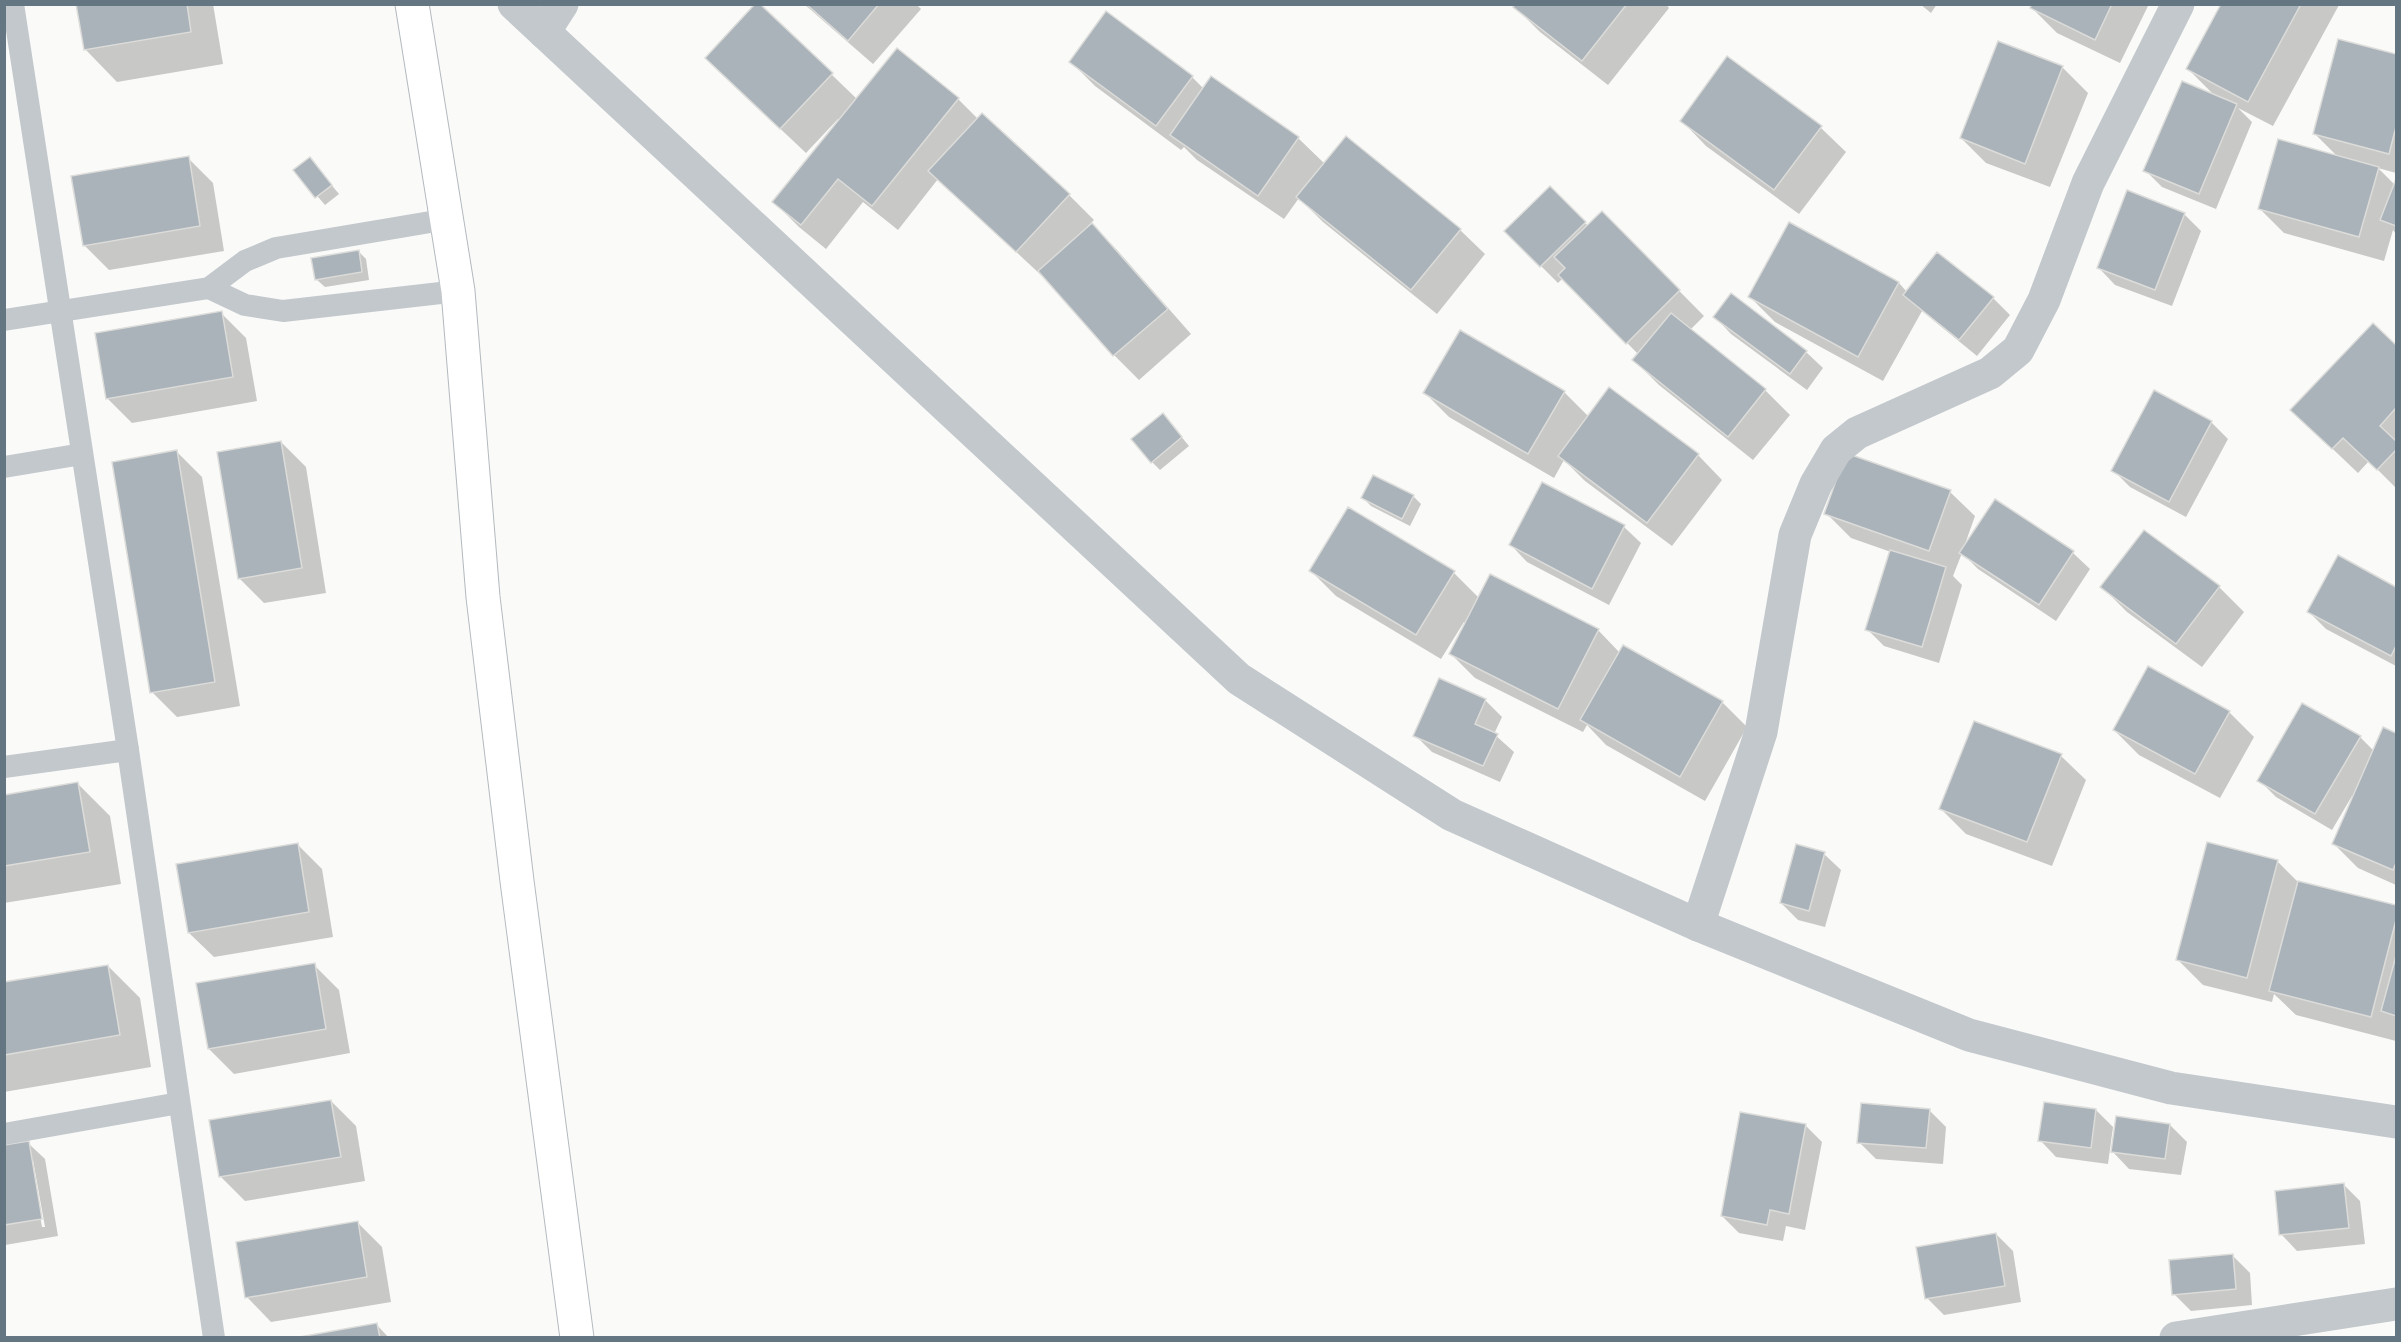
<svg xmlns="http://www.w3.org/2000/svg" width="2401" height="1342" font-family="'IBM Plex Sans',sans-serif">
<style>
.shadow{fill:#0003;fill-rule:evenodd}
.building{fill:#aab3b9;stroke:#dcdcda;stroke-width:1.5}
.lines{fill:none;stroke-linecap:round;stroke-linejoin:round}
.secondary-casing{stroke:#b3babf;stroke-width:35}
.lane{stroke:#c3c8cc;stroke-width:22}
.street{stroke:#c3c8cc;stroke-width:33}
.secondary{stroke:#fff;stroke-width:33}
</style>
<rect width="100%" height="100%" fill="#fafaf8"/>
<g class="shadow">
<polygon points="78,4 213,4 223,64 117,82 85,49"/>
<polygon points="758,4 857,99 897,50 958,99 978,119 1069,195 1094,220 1086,228 1087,230 1092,225 1117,250 1191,334 1139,380 1114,355 1043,274 1042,276 938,179 898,230 863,202 826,249 799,227 774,202 840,120 838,119 806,153 732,83"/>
<polygon points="804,4 916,4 921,9 873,64"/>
<polygon points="1517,4 1666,4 1669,8 1608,85 1540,32 1515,7"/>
<polygon points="1920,4 1937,4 1931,13"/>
<polygon points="2034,4 2149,4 2120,63 2057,33 2032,8"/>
<polygon points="2223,4 2339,5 2273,126 2238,108 2252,122 2216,209 2162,187 2145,170 2216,97 2188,69"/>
<polygon points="1107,13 1192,77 1204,89 1298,138 1325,164 1460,230 1485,254 1437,314 1323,222 1299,198 1284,219 1197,160 1184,147 1181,150 1095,86 1071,62"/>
<polygon points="2339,41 2396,56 2396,173 2378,168 2395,185 2396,183 2396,234 2393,230 2384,261 2284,233 2259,208 2338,157 2314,133"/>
<polygon points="1999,43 2063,68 2088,93 2050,187 1986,163 1961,138"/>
<polygon points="1682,121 1821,128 1846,152 1799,214 1706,146"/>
<polygon points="188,158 213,183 224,251 109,270 84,245"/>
<polygon points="310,159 339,194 325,205 295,170"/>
<polygon points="1550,188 1588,226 1602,213 1704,316 1690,330 1765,390 1790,415 1753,460 1659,385 1634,360 1639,355 1563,278 1558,283 1506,231"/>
<polygon points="2184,214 2201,231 2172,306 2115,285 2099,268"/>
<polygon points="1790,224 1899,283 1907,292 1937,254 1993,298 2010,315 1977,356 1922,311 1883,381 1775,322 1750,297"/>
<polygon points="358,251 366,259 369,280 325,287 316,279"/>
<polygon points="221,313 246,338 257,401 132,423 107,398"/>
<polygon points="1715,317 1806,352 1823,368 1807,390 1731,334"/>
<polygon points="2373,325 2396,347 2396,488 2369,461 2358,473 2317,434"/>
<polygon points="1460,332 1564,392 1589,417 1698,455 1722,480 1672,546 1585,481 1564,460 1554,478 1449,417 1424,392"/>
<polygon points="2211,422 2228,439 2186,517 2130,487 2113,470"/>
<polygon points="1170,423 1189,446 1160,470 1152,462"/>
<polygon points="281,442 306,467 326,593 264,603 239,578"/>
<polygon points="177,452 202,477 240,706 177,717 152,692"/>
<polygon points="1543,484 1624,527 1641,543 1609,605 1527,562 1511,545"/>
<polygon points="1950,492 1975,516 1964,547 1995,502 2073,553 2090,569 2056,621 1978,569 1962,553 1953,576 1962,585 1939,663 1884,646 1867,629 1891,552 1851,538 1826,513"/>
<polygon points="1413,496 1421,504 1410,526 1371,506 1363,498"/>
<polygon points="1349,509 1454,573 1479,598 1598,630 1620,653 1722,702 1747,727 1705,801 1606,745 1587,725 1583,732 1475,678 1450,653 1466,623 1464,622 1441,659 1336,596 1311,571"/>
<polygon points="2338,557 2396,588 2396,666 2326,629 2309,612"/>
<polygon points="2102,587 2219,587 2244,612 2202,667 2127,612"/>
<polygon points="1485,700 1502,717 1494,734 1514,752 1500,782 1432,752 1415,735"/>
<polygon points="2229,712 2254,737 2220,798 2139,755 2114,730"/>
<polygon points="2384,729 2396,734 2396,885 2358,868 2334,844 2354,797 2352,796 2332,830 2276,797 2259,780 2360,737 2374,751"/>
<polygon points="2061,756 2086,780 2052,866 1966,834 1941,809"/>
<polygon points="78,784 110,816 121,884 4,903 4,796"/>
<polygon points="297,844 322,869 333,937 214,957 189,933"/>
<polygon points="1824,854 1841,870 1825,927 1798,920 1781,903"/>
<polygon points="2277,861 2299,883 2396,907 2396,1041 2296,1015 2274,994 2272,1002 2203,985 2178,960"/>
<polygon points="314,965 339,990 350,1053 234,1074 209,1049"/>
<polygon points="108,966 140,998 151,1067 4,1092 4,984"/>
<polygon points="331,1101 356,1126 365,1181 245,1201 220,1176"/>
<polygon points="1929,1110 1946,1127 1943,1164 1876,1159 1859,1142"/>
<polygon points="2096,1110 2113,1127 2108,1164 2056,1157 2040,1140"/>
<polygon points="1805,1125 1822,1142 1805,1230 1786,1226 1783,1241 1739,1233 1722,1216"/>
<polygon points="2170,1125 2187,1142 2181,1175 2129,1169 2113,1152"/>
<path d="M28,1143L45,1159L58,1236L5,1245L4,1147ZM30,1160H33L45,1227H42Z"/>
<polygon points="2344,1185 2360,1201 2365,1244 2297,1251 2281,1234"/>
<polygon points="357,1222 382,1247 391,1302 271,1322 247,1297"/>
<polygon points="1996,1234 2013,1251 2021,1302 1944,1315 1927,1298"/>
<polygon points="2233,1256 2250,1273 2252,1305 2191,1311 2174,1294"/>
<polygon points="377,1325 389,1338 303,1338"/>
</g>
<g class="building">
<polygon points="76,4 187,4 191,32 84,50"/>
<polygon points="755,4 760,4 833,73 780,129 705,58"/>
<polygon points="806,4 879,4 848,41"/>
<polygon points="1515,4 1627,4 1582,61 1513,7"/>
<polygon points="2032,4 2112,4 2095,40 2030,8"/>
<polygon points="2221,4 2301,4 2248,102 2186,69"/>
<polygon points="1106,11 1193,76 1156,126 1069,62"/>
<polygon points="2338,39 2396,54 2396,127 2389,154 2313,134"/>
<polygon points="1998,41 2063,66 2025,164 1960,138"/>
<polygon points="897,48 959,98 872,206 838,179 801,225 772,202"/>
<polygon points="1727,56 1822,126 1774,190 1680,121"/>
<polygon points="1211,76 1299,137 1258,196 1170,135"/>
<polygon points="2182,81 2237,104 2199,194 2143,171"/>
<polygon points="982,113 1070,194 1016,252 928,171"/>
<polygon points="1346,136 1461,229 1411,290 1296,197"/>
<polygon points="2278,139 2379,167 2359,237 2258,209"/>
<polygon points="189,156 200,226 83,246 71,176"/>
<polygon points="310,157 332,185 315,198 293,170"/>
<polygon points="2396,179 2396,226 2380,220"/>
<polygon points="1550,186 1586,222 1540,267 1504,231"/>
<polygon points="2127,190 2185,213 2155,290 2097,268"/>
<polygon points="1602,211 1680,290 1626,344 1558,275 1565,268 1554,257"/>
<polygon points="1789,222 1899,282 1858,357 1748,297"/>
<polygon points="1092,223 1168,309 1113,356 1038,271"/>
<polygon points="359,250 362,272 315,280 311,258"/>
<polygon points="1937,252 1994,297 1959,340 1903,295"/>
<polygon points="1731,293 1807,351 1790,374 1713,317"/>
<polygon points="222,311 233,377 106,399 95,333"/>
<polygon points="1671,313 1766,389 1728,437 1632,360"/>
<polygon points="2373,323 2396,345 2396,408 2380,426 2396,441 2396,450 2377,470 2343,438 2332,449 2290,410"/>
<polygon points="1460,330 1565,391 1528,454 1423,393"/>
<polygon points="1609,387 1699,454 1647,523 1558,456"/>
<polygon points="2154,390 2212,421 2169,502 2111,471"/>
<polygon points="1163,413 1182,437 1151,463 1131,439"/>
<polygon points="281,441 302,568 238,579 217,452"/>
<polygon points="177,450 215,682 150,693 112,462"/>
<polygon points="1846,453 1951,490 1929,551 1824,514"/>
<polygon points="1373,475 1414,495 1402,519 1361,498"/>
<polygon points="1542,482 1625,525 1592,589 1509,545"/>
<polygon points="1995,499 2074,551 2039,605 1959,553"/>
<polygon points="1348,507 1455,571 1416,635 1309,571"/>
<polygon points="2144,530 2220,586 2176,644 2100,587"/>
<polygon points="1890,550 1946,567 1922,647 1865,630"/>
<polygon points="2338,555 2396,587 2396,646 2391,656 2307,612"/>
<polygon points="1490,574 1599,629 1558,709 1449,654"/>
<polygon points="1623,645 1723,701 1680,777 1580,720"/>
<polygon points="2148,666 2230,711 2195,774 2113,730"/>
<polygon points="1439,678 1486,699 1475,724 1498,734 1483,766 1413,736"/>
<polygon points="2302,703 2361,736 2315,814 2257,781"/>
<polygon points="1974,721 2062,754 2027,842 1939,809"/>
<polygon points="2383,727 2396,733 2396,863 2393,870 2332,844"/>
<polygon points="78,782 90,852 4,866 4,795"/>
<polygon points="2207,842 2278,860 2247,978 2176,960"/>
<polygon points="298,843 309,912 188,933 176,864"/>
<polygon points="1796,844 1825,852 1809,911 1780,903"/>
<polygon points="2298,881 2396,905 2396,920 2371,1017 2269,991"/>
<polygon points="2396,956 2396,1016 2381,1011"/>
<polygon points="315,963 326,1029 208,1049 196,983"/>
<polygon points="108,965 120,1035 4,1055 4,982"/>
<polygon points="331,1100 341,1157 219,1177 209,1120"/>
<polygon points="2044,1102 2096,1109 2091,1148 2038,1141"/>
<polygon points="1861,1103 1930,1109 1926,1148 1857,1143"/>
<polygon points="1740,1112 1806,1124 1789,1214 1770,1210 1767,1225 1721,1216"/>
<polygon points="2116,1116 2170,1124 2165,1159 2111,1152"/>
<polygon points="29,1141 42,1219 4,1225 4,1145"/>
<polygon points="2344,1183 2349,1228 2279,1235 2275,1191"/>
<polygon points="358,1221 367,1277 245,1298 236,1242"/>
<polygon points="1996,1233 2005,1286 1925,1299 1916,1247"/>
<polygon points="2233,1254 2236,1289 2172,1295 2169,1260"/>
<polygon points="377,1323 380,1338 294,1338"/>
</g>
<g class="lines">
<g class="secondary-casing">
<polyline id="secondary" points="412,4 458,291 483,597 517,881 577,1338"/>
</g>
<g class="lane">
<polyline points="13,4 128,750 214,1338"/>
<polyline points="209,288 245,305 283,311 458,291"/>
<polyline points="4,320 209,288 245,261 276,248 448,219"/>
<polyline points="4,467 82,454"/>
<polyline points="4,767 128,750"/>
<polyline points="4,1134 179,1103"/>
</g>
<g class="street">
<polyline points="514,4 1239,679 1452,815 1698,925 1969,1035 2171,1088 2396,1122"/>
<polyline points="544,32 562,4"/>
<polyline points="1698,925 1761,732 1795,535 1816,484 1836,450 1857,433 1990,373 2018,350 2044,300 2088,183 2178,4"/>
<polyline points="2176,1338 2396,1304"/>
</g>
<use href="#secondary" class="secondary"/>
</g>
<rect width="2401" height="1342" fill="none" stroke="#657683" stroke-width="12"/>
</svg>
